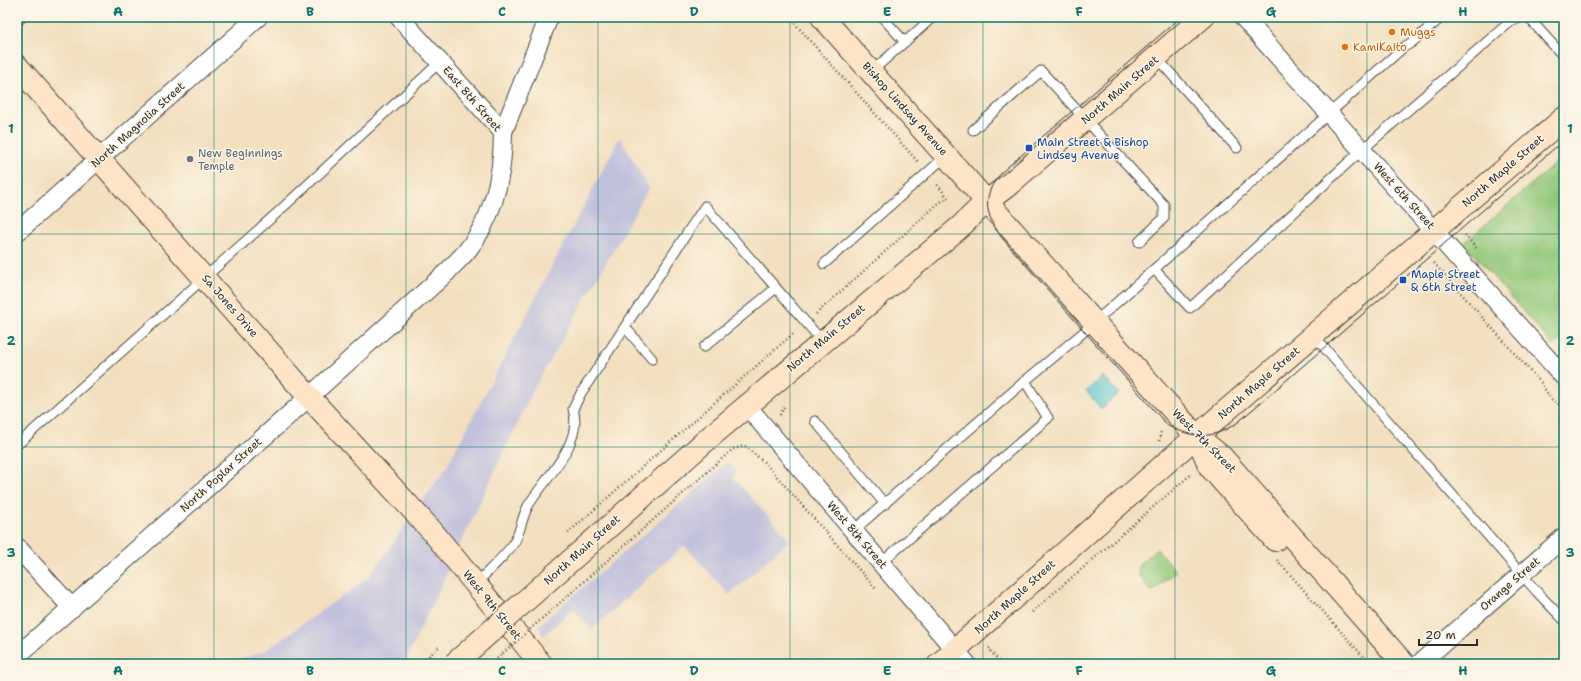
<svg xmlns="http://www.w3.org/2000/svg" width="1581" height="681" font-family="'Shantell Sans',sans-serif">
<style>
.industrial{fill:#c2c1dc}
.green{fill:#92c779;stroke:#5e7952}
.water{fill:#54c1cd;stroke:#40767c}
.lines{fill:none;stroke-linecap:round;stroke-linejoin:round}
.lane-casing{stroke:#494641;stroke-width:11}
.street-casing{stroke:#494641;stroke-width:20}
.secondary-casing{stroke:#494641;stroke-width:24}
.path{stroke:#494641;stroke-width:2.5;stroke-dasharray:1 3;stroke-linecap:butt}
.lane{stroke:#fff;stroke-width:9}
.street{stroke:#fff;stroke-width:18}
.secondary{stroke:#fee4c6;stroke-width:22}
.tram{stroke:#2b2b2b;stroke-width:1}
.secondary-bridge-casing{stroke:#494641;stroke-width:24;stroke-linecap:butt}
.path-bridge{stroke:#494641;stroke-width:2.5;stroke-dasharray:1 3;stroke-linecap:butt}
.secondary-bridge{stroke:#fee4c6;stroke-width:22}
.grid{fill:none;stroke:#0f766e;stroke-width:1;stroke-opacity:0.55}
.food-dot{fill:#e8710a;stroke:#fcf5e5;stroke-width:1.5}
.transit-dot{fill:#1a4fb4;stroke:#fcf5e5;stroke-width:1.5}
.worship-dot{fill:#6b7280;stroke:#fcf5e5;stroke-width:1.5}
.labels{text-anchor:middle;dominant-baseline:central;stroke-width:3;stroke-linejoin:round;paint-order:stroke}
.food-label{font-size:11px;fill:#c56008;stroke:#fcf5e5;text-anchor:start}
.street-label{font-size:11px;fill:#2b2b2b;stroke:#fcf5e5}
.transit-label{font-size:11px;fill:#164399;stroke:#fcf5e5;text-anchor:start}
.worship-label{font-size:11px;fill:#5b616d;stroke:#fcf5e5;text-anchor:start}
.neatline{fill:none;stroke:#0f766e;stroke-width:1.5}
.grid-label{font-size:13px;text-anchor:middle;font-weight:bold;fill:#0f766e}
</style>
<rect width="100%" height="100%" fill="#fcf5e5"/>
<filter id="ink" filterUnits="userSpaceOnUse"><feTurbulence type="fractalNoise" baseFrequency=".025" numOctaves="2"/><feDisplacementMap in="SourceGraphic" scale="8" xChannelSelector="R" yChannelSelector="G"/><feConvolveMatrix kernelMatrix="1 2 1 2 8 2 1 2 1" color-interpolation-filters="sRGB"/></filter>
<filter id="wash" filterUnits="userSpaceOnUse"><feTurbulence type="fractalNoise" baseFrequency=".012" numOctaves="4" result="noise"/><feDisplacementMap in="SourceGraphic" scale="16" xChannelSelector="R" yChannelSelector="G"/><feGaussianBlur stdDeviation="0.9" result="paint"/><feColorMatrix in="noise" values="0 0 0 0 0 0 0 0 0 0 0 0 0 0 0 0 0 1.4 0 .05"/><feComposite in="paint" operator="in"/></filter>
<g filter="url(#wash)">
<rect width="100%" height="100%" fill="#f2dfbf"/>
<g class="industrial">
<polygon points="620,137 649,188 533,390 404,664 224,664 265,651 369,577 446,468"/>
<polygon points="728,462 737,472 733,478 790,540 729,595 684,545 592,630 573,609 543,636 538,626"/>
</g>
<g class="green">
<polygon points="1564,156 1564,336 1553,346 1464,243"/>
<polygon points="1157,549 1176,572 1152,592 1138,575 1139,564"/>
</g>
<polygon class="water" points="1103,376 1119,393 1101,409 1086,391"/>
</g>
<g filter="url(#ink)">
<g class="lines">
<g class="lane-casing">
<g id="lane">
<polyline points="882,17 905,42"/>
<polyline points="1528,17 1564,57"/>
<polyline points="17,22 22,17"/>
<polyline points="1157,58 1237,148"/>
<polyline points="871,72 933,17"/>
<polyline points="973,130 1041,71 1164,205 1164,218 1139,242"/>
<polyline points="824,264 946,156"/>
<polyline points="1154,269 1190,308 1363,149 1510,22 1522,17"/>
<polyline points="625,327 652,359"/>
<polyline points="1314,336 1537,592 1564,620"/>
<polyline points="704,347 776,288"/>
<polyline points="815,421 885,504"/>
<polyline points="17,445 277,213 440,62"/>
<polyline points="853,531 1025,381 1079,336 1404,47 1411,43 1442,17"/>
<polyline points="881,563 1048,418 1025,381"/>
<path d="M476,584C486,572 508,554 515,541C521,530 522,517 528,506C544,479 584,444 573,409L581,393L705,206L822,341"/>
</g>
</g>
<g class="street-casing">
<g id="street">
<polyline points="1243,17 1564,377"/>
<polyline points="503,132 549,17"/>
<polyline points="17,232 258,17"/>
<polyline points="746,405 967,664"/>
<polyline points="17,547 72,608"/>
<path d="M17,656L309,397L447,272C453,265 460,259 466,252C494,218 503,174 503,132L399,17"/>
<polyline points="1419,664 1564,537"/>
</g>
</g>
<g class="secondary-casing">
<g id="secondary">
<polyline points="822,17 1196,436 1221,456 1404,664"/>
<polyline points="17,66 309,397 432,531 541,664"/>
<polyline points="710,437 960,227 987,201 1006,187 1203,17"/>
<polyline points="1198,439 1210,467 1275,540"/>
<polyline points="939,664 1175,455 1564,118"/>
</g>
</g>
<g class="path">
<polyline points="789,17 919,163"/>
<polyline points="1465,235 1478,250"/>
<polyline points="1434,263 1541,383 1551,399 1564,408"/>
<polyline points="816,314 939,203 948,198 936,183"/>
<polyline points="711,406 795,332"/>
<polyline points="780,415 784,407"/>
<polyline points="1159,441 1161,431"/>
<polyline points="745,446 764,462 877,590"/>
<polyline points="1277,560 1370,664"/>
<polyline points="1032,612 1189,476 1192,475"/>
<polyline points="990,648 989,649 1001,664"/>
</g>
<use href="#lane" class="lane"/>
<use href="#street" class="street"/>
<use href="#secondary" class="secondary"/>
<path class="tram" d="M1181,17L1003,171C981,195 984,213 1002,238L1168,426C1195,438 1211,440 1237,423L1564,140"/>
<g class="secondary-bridge-casing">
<polyline id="secondary-bridge" points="454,664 710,437"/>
</g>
<g class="path-bridge">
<polyline points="568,533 711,406"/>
<polyline points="420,664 440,646"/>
<polyline points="491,664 733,449 745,446"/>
</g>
<use href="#secondary-bridge" class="secondary-bridge"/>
</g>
</g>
<path class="grid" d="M214,17V664M406,17V664M598,17V664M790,17V664M983,17V664M1175,17V664M1367,17V664M17,234H1564M17,447H1564"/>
<g class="food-dot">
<circle cx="1392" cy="32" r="4"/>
<circle cx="1345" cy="47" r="4"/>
</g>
<g class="transit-dot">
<rect x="1025" y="144" width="8" height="8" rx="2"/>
<rect x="1399" y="276" width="8" height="8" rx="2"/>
</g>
<circle class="worship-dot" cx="190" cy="159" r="4"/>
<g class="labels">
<g class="food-label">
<text x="1400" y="32">Muggs</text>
<text x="1353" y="47">KamiKaito</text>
</g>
<g class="street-label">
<text transform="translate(1120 90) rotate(-41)">North Main Street</text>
<text transform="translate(472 99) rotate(49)">East 8th Street</text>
<text transform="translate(905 109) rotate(48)">Bishop Lindsay Avenue</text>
<text transform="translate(138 125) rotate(-42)">North Magnolia Street</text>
<text transform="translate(1503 171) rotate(-41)">North Maple Street</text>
<text transform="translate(1404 196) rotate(48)">West 6th Street</text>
<text transform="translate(230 306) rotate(49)">Sa Jones Drive</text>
<text transform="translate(826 338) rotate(-40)">North Main Street</text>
<text transform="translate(1259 383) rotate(-41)">North Maple Street</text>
<text transform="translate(1204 441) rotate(45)">West 7th Street</text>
<text transform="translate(221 475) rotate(-42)">North Poplar Street</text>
<text transform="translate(857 535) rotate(49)">West 8th Street</text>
<text transform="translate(582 550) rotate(-42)">North Main Street</text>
<text transform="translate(1510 584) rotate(-41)">Orange Street</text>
<text transform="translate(1015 597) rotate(-42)">North Maple Street</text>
<text transform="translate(492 605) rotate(51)">West 9th Street</text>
</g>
<g class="transit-label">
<text x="1037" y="142">Main Street &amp; Bishop<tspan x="1037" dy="13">Lindsey Avenue</tspan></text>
<text x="1411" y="274">Maple Street<tspan x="1411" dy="13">&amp; 6th Street</tspan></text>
</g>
<g class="worship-label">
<text x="198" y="153">New Beginnings<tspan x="198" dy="13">Temple</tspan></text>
</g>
</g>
<rect width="1581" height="681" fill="none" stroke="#fcf5e5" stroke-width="44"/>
<path d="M1419 639v6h58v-6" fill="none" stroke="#2b2b2b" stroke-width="2"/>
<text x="1425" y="639" font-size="12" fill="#2b2b2b" stroke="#fcf5e5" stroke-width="3" paint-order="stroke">20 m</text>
<rect x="22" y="22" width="1537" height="637" class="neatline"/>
<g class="grid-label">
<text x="118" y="16">A</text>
<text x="310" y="16">B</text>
<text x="502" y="16">C</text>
<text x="694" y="16">D</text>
<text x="887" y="16">E</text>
<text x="1079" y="16">F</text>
<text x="1271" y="16">G</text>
<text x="1463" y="16">H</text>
<text x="11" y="133">1</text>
<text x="1570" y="133">1</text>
<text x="11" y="345">2</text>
<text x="1570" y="345">2</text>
<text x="11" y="557">3</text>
<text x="1570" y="557">3</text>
<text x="118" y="675">A</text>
<text x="310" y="675">B</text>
<text x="502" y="675">C</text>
<text x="694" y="675">D</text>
<text x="887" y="675">E</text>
<text x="1079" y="675">F</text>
<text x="1271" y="675">G</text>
<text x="1463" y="675">H</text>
</g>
</svg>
